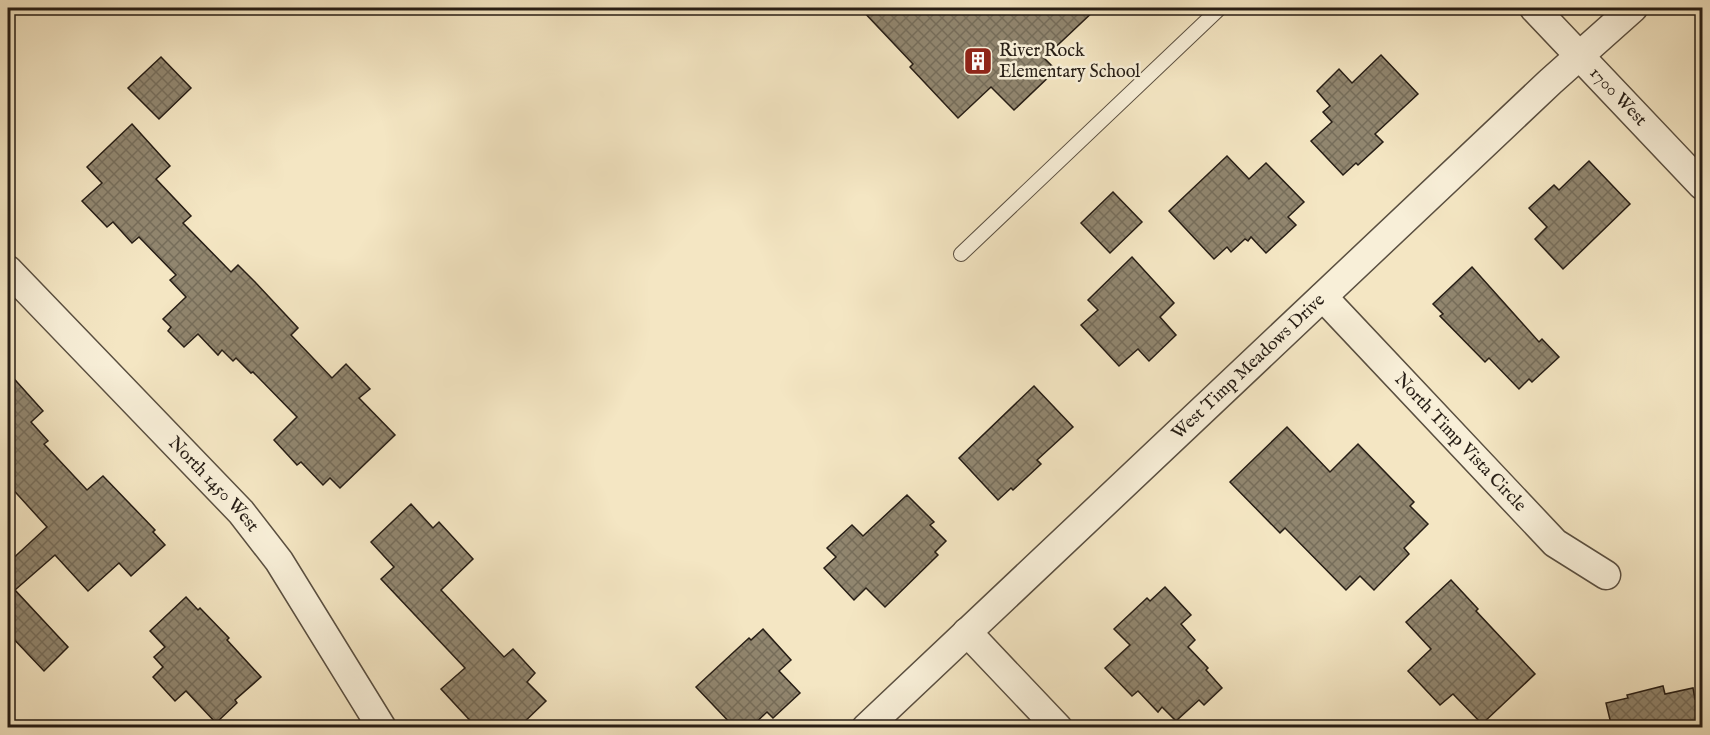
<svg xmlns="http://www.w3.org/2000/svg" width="1710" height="735" font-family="'IM FELL English',serif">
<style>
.building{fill:url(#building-cross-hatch);stroke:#261d15;stroke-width:1.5}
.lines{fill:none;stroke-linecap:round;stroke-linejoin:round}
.service-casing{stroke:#5a4f40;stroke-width:16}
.minor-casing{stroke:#5a4f40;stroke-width:31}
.service{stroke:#f8efd8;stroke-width:14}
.minor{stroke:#f8efd8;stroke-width:28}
.labels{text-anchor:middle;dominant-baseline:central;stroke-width:5;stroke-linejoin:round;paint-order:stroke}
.poi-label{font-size:18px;fill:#261d15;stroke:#f8efd8;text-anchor:start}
.street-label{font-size:18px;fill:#261d15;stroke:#f8efd8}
</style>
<defs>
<pattern id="building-cross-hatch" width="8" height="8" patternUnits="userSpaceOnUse" patternTransform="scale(1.5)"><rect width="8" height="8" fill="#91866f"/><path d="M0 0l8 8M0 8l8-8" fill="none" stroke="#766d5a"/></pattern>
</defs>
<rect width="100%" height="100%" fill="#f4e6c3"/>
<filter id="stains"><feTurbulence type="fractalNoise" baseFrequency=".00333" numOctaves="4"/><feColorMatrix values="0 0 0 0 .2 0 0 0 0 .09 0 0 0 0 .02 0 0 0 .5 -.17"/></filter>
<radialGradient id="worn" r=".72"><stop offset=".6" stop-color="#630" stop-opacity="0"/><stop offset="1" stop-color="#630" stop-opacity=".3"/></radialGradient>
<g class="building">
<polygon points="860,8 1097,8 1044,58 1056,70 1014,110 991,87 958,118 910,67 913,64"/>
<polygon points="1381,55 1418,94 1375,134 1383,142 1358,165 1356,163 1343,175 1311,141 1332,122 1323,112 1330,106 1317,91 1339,69 1352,83"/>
<polygon points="161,57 191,88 159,119 128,88"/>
<polygon points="132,124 170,166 156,179 191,216 183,223 231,272 238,265 255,282 298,328 291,335 332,378 346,364 370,389 359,398 395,435 340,488 330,478 323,485 301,462 297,465 274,440 297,417 253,372 251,373 236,358 233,361 222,350 218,355 198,334 184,347 168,331 171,327 163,319 186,297 170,280 176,275 139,237 132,243 113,222 107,227 82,201 102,183 87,167"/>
<polygon points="1227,156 1249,179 1266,163 1304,202 1288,217 1296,225 1266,253 1251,237 1248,241 1245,239 1231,252 1227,247 1214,259 1169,211"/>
<polygon points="1589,161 1630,204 1563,269 1535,239 1547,227 1529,208 1554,185 1559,190"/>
<polygon points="1113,192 1142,222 1110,253 1081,223"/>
<polygon points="1132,257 1174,303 1160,317 1176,335 1149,361 1138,349 1119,366 1081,325 1098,310 1088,300"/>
<polygon points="1472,267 1539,342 1542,339 1559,357 1532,382 1529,379 1519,389 1489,358 1485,362 1440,316 1443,314 1433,304"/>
<polygon points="8,372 43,411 31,422 48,441 44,444 87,490 103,476 155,530 153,532 165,545 131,576 119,563 88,591 55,555 15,590 68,647 44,671 8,633 8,563 47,527 8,484"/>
<polygon points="1034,386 1073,427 1037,460 1041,464 1013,490 1011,488 998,500 959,458"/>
<polygon points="1287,427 1330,472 1358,444 1414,502 1410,506 1428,524 1404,548 1409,554 1374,590 1360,576 1346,590 1285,528 1280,533 1230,482"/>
<polygon points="907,495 934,522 930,525 946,541 935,552 938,555 885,607 866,588 854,600 824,568 836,557 827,548 852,525 863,536"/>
<polygon points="411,504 433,528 439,522 473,559 441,590 504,657 513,649 535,673 527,682 546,701 518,728 477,728 441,689 465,668 381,579 394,567 371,542"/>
<polygon points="1451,580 1478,609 1476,611 1535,674 1482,724 1453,694 1440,705 1408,671 1431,649 1406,622"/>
<polygon points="1165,587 1191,615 1181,624 1195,640 1188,647 1208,668 1206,670 1222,688 1204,705 1199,700 1176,721 1162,707 1158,712 1138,691 1132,696 1105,668 1130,645 1114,629 1147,598 1150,601"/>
<polygon points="186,597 198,610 200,608 229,638 227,640 261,677 235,700 237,703 216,723 186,691 175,701 153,677 163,667 154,657 165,647 150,631"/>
<polygon points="763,629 791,660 779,671 800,693 773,718 767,712 750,728 735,728 696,687 749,638 751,640"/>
<polygon points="1663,686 1665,694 1693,688 1695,699 1702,697 1702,728 1612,728 1606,703 1628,698 1627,695"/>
</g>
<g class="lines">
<g class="service-casing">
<polyline id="service" points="961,254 1220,8"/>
</g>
<g class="minor-casing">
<g id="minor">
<path id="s1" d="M1534,8L1702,185"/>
<path id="s2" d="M8,270L241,512L279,561L382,728"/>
<path id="s3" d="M1323,297L1555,543L1606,575"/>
<polyline points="967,632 1058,728"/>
<path id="s4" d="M866,728L1550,82L1633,8"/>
</g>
</g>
<use href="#service" class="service"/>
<use href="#minor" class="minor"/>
</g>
<defs>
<g id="building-square" transform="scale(1.5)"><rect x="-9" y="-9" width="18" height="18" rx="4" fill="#8f2418" stroke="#f8efd8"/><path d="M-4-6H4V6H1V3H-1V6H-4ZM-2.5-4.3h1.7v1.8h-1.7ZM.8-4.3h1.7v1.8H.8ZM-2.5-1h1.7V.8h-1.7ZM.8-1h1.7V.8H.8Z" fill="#fff"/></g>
</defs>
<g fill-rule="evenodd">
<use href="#building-square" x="978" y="61"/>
</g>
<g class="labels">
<g class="poi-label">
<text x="999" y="51">River Rock<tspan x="999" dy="21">Elementary School</tspan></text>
</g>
<g class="street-label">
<text stroke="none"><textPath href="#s1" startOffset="122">1700 West</textPath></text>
<text stroke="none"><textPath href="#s4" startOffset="526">West Timp Meadows Drive</textPath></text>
<text stroke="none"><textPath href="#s3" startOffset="200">North Timp Vista Circle</textPath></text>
<text stroke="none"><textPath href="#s2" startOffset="297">North 1450 West</textPath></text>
</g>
</g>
<rect width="1710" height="735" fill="none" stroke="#f4e6c3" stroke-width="30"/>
<rect x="9" y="9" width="1692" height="717" fill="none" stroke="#261d15" stroke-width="3"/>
<rect x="15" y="15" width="1680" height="705" fill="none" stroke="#261d15" stroke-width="1.5"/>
<rect width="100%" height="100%" filter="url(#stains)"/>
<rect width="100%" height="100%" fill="url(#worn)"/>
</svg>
